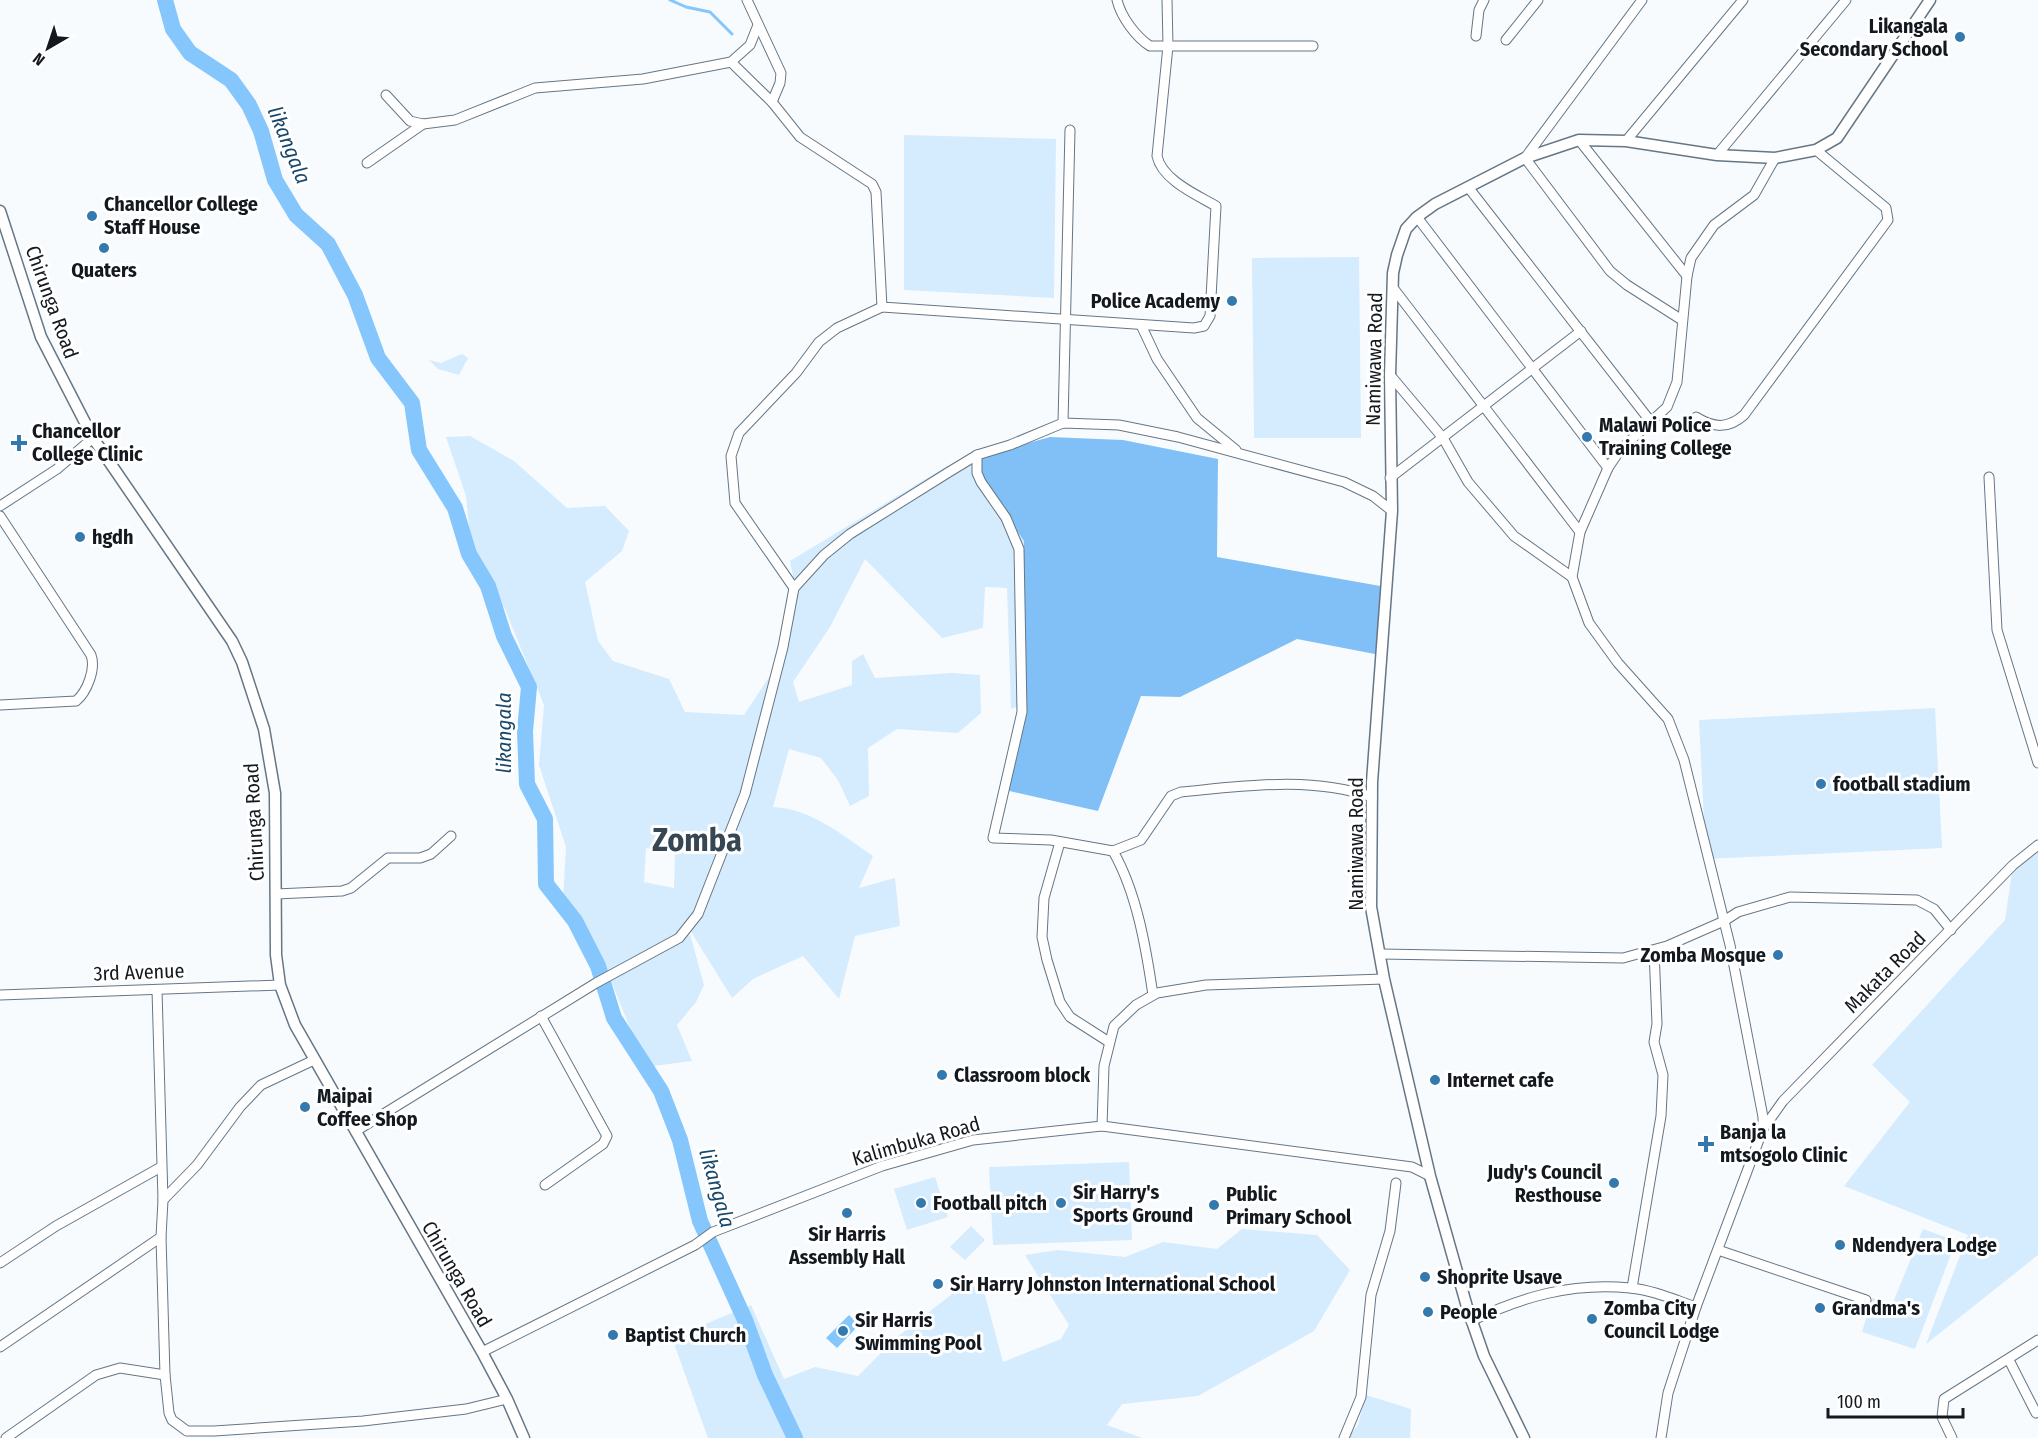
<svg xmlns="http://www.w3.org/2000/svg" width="2038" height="1438" font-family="'Fira Sans Condensed',sans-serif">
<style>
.green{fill:#d5ebfe;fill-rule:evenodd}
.forest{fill:#80c0f6}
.water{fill:#85c6fc}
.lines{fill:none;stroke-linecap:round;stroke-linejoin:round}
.stream{stroke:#85c6fc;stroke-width:3}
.river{stroke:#85c6fc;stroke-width:16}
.minor-casing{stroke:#667685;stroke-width:11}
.tertiary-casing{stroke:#667685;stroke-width:13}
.minor{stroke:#fff;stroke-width:9}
.tertiary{stroke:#fff;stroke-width:10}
.poi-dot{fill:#3479ae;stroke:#fff;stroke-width:2}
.labels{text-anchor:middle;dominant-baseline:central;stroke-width:6;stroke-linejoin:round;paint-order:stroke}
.poi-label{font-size:20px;font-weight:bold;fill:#13191f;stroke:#fff;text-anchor:start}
.street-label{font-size:20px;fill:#13191f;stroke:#fff}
.water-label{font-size:21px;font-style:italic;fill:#17476a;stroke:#fff}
.town-label{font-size:32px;font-weight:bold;fill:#374653;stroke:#fff}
</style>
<rect width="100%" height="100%" fill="#f7fbfe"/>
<g class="green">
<polygon points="904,135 1056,139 1054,298 904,290"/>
<polygon points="1359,257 1361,438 1254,438 1252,258"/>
<polygon points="462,354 468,358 459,375 438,369 429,360 441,363"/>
<path d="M470,436L514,461L567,508L605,506L629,531L622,551L585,582L598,641L613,661L669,679L685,712L744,715L773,671L795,586L790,561L947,466L978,457L985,484L1024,541L1023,635L1026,703L1011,709L1007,588L985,587L983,628L942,638L865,559L830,627L793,682L799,702L852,685V661L863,654L875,678L952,673L980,675L981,713L958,733L897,729L868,748L869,796L850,806L838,780L821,758L789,749L773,807C812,809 842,835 873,856L859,888L895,878L900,926L855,936L839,999L803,956L753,979L732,998L688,927L704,985L696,1002L677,1025L692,1061L653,1066L638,1048L600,953L563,899L566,847L539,765L544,705L505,609L483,576L470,537L466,496L446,437ZM646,848L675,852L674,888L644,882Z"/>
<polygon points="1935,708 1942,848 1706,859 1699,720"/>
<polygon points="2038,845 2038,1255 1926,1344 1968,1235 1844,1186 1910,1102 1872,1065 2005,920 2013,865"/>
<polygon points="1129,1162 1132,1240 993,1245 989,1167"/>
<polygon points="935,1177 948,1217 907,1230 894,1189"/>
<polygon points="971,1226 985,1240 965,1260 950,1247"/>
<polygon points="1242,1229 1317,1235 1350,1270 1314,1331 1198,1396 1122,1404 1107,1425 1142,1438 708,1438 672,1338 751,1305 784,1379 815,1367 858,1376 896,1338 952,1294 982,1284 1003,1362 1061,1339 1069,1325 1025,1255 1058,1250 1125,1257 1163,1242 1217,1249"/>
<polygon points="1923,1229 1956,1241 1915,1349 1862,1332 1872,1298 1892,1305"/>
<polygon points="1366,1395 1411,1409 1410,1438 1348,1438 1358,1425"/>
</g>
<polygon class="forest" points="1050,437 1123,440 1218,459 1217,557 1386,587 1380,655 1297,639 1180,697 1141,696 1098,811 1005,790 1026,703 1023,635 1024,541 985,484 978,457"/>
<polygon class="water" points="849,1315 859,1325 837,1348 826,1338"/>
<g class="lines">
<polyline class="stream" points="670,0 686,7 710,12 732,34"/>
<polyline class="river" points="165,0 173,29 190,53 231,80 249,105 261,131 275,180 296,215 328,244 355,295 378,358 412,403 419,450 455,508 469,554 488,586 504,636 529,687 525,731 527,784 545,819 546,884 575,921 598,966 614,1018 661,1091 680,1140 700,1221 745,1320 765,1375 795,1438"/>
<g class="minor-casing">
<g id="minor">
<polyline points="747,0 781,73 780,83 772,102"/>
<path d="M1117,0C1121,17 1136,37 1150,46H1313"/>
<polyline points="1642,0 1525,158 1610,271 1627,285 1682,320"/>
<polyline points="1476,36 1479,10 1484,0"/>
<polyline points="1506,40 1538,0"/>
<path d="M731,62L772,102L800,137L872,184L876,192L882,307L1194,328L1204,326L1210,316L1216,206C1197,195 1162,180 1157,156L1168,46L1167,0"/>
<polyline points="386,95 410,121 423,124 455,120 535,88 643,79 731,62 750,45 758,25"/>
<polyline points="1579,140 1687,276"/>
<polyline points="1626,141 1743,0"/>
<polyline points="1717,155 1846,0"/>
<polyline points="367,163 423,124"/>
<polyline points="1468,187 1651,422"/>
<polyline points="1417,217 1608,468"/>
<polyline points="1394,289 1580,532"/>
<polyline points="1141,325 1157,359 1197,418 1236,450"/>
<polyline points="1390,375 1443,438 1468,482 1514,536 1572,577"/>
<path d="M1696,417C1714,428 1728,429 1744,415L1888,220L1886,208L1816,150"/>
<polyline points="1063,423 1070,130"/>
<path d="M977,455V473L981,482L1006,518L1019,549L1022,712L993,838L1051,840L1113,851L1141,840L1171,796L1181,792C1245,786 1310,776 1372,797"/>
<polyline points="1989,477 1997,630 2038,763"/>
<polyline points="1390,478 1581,331"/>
<polyline points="0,506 57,469 93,438"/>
<path d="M0,516L91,655C96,669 87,692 76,701L0,705"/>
<polyline points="794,588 735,503 731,456 739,433 796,373 819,342 837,328 882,307"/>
<polyline points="1060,842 1044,898 1042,937 1047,960 1060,1002 1070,1017 1109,1042"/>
<path d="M1113,851C1137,893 1146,948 1153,995"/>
<polyline points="276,894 342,891 351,888 388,858 420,858 431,854 451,836"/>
<polyline points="1381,954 1623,958 1667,946 1724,921 1738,912 1790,897 1917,900 1934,909 1951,930"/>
<polyline points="157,990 163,1200 161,1237 165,1375 169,1413 172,1420 187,1431 214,1431 363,1421 466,1409 507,1399"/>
<polyline points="0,995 280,985"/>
<polyline points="541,1016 607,1136 603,1144 545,1185"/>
<polyline points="1102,1126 1104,1066 1114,1026 1136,1005 1157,993 1206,985 1384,979"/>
<polyline points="1763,1129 1783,1101 2013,865 2038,845"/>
<polyline points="356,1131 596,983 679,938 698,914 745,794 783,647 794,588 824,555 850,534 949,472 977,455 1010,445 1063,423 1119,425 1178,437 1344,482 1373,496 1392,511"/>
<polyline points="163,1200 197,1165 240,1107 261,1085 314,1060"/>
<polyline points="1718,1250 1866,1300"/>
<polyline points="0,1263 56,1226 161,1167"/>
<polyline points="1632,1288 1661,1116 1663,1075 1654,1042 1657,1024 1654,950"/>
<path d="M1471,1321C1522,1297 1572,1282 1630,1288C1653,1290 1675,1300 1696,1307"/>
<polyline points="0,1347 161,1237"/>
<polyline points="482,1352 695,1245 713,1232 882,1166 973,1140 1102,1126 1412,1167 1430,1176"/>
<polyline points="2009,1360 2036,1413"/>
<polyline points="6,1438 96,1375 120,1368 165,1375"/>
<polyline points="1344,1438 1361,1397 1371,1295 1390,1231 1396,1183"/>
<polyline points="1661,1438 1668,1393 1696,1307 1763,1129 1763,1117 1730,945 1684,760 1668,719 1618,663 1589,623 1572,577 1580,532 1608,468 1620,450 1667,407 1677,382 1687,276 1691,258 1714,225 1754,195 1775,158"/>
<polyline points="1952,1438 1942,1417 1944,1399 2038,1340"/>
</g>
</g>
<g class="tertiary-casing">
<g id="tertiary">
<polyline points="0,211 41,337 93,438 232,641 242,662 264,729 275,793 276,955 280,985 295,1025 482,1352 507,1399 524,1438"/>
<polyline points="1524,1438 1484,1356 1467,1307 1430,1176 1384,979 1371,907 1372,782 1392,511 1390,375 1393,273 1397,255 1406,229 1417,217 1435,204 1525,158 1579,140 1626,141 1717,155 1775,158 1816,150 1837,138 1930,0"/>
</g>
</g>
<use href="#minor" class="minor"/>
<use href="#tertiary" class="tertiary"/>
</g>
<g class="poi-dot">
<circle cx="1960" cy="37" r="6"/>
<circle cx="92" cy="216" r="6"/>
<circle cx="104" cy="248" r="6"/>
<circle cx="1232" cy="301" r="6"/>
<circle cx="1587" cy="437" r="6"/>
<path d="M16 434h6v6h6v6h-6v6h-6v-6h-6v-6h6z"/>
<circle cx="80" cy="537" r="6"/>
<circle cx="1821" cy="784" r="6"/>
<circle cx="1778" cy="955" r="6"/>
<circle cx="942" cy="1075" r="6"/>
<circle cx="1435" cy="1080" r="6"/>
<circle cx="305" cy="1107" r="6"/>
<path d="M1703 1135h6v6h6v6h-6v6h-6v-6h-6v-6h6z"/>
<circle cx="1614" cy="1183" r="6"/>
<circle cx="921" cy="1203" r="6"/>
<circle cx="1061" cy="1203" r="6"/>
<circle cx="1214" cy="1205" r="6"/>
<circle cx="847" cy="1213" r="6"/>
<circle cx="1840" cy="1245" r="6"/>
<circle cx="1425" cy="1277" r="6"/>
<circle cx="938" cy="1284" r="6"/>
<circle cx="1820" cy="1308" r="6"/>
<circle cx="1428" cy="1312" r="6"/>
<circle cx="1592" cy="1319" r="6"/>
<circle cx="843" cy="1331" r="6"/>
<circle cx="613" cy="1335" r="6"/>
</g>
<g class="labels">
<g class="poi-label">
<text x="1948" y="26" text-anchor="end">Likangala<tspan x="1948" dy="23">Secondary School</tspan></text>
<text x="104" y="204">Chancellor College<tspan x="104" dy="23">Staff House</tspan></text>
<text x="104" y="270" text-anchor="middle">Quaters</text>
<text x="1220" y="301" text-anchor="end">Police Academy</text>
<text x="1599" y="425">Malawi Police<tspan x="1599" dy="23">Training College</tspan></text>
<text x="32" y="431">Chancellor<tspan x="32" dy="23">College Clinic</tspan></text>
<text x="92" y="537">hgdh</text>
<text x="1833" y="784">football stadium</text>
<text x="1766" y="955" text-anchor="end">Zomba Mosque</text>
<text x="954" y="1075">Classroom block</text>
<text x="1447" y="1080">Internet cafe</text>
<text x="317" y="1096">Maipai<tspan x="317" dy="23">Coffee Shop</tspan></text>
<text x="1720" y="1132">Banja la<tspan x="1720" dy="23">mtsogolo Clinic</tspan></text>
<text x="1602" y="1172" text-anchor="end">Judy's Council<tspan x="1602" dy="23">Resthouse</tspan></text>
<text x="1073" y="1192">Sir Harry's<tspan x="1073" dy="23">Sports Ground</tspan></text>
<text x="1226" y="1194">Public<tspan x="1226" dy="23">Primary School</tspan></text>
<text x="933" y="1203">Football pitch</text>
<text x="847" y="1234" text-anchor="middle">Sir Harris<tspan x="847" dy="23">Assembly Hall</tspan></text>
<text x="1852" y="1245">Ndendyera Lodge</text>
<text x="1437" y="1277">Shoprite Usave</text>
<text x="950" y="1284">Sir Harry Johnston International School</text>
<text x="1604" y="1308">Zomba City<tspan x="1604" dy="23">Council Lodge</tspan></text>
<text x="1832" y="1308">Grandma's</text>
<text x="1440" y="1312">People</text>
<text x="855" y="1320">Sir Harris<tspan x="855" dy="23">Swimming Pool</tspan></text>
<text x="625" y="1335">Baptist Church</text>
</g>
<g class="street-label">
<text transform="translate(52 302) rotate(70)">Chirunga Road</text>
<text transform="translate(1374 359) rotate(-89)">Namiwawa Road</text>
<text transform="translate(254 822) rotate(-93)">Chirunga Road</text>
<text transform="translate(1356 844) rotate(-90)">Namiwawa Road</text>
<text transform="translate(139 972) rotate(-2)">3rd Avenue</text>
<text transform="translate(1885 972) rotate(-45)">Makata Road</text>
<text transform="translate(916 1141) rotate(-16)">Kalimbuka Road</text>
<text transform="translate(457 1274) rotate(60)">Chirunga Road</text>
</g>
<g class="water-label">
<text transform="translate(289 145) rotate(68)">likangala</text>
<text transform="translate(504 733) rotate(-90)">likangala</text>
<text transform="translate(717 1188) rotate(74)">likangala</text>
</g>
<g class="town-label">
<text x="697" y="840">Zomba</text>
</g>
</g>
<g transform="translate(48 48) rotate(219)" stroke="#ffffff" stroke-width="4.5" paint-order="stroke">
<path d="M0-4.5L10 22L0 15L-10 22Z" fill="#13191f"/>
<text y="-9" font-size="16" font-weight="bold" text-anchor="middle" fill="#13191f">N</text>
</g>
<path d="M1828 1408v9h135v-9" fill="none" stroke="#13191f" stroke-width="3"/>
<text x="1837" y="1408" font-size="18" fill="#13191f" stroke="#ffffff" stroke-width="4.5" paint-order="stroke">100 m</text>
</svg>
